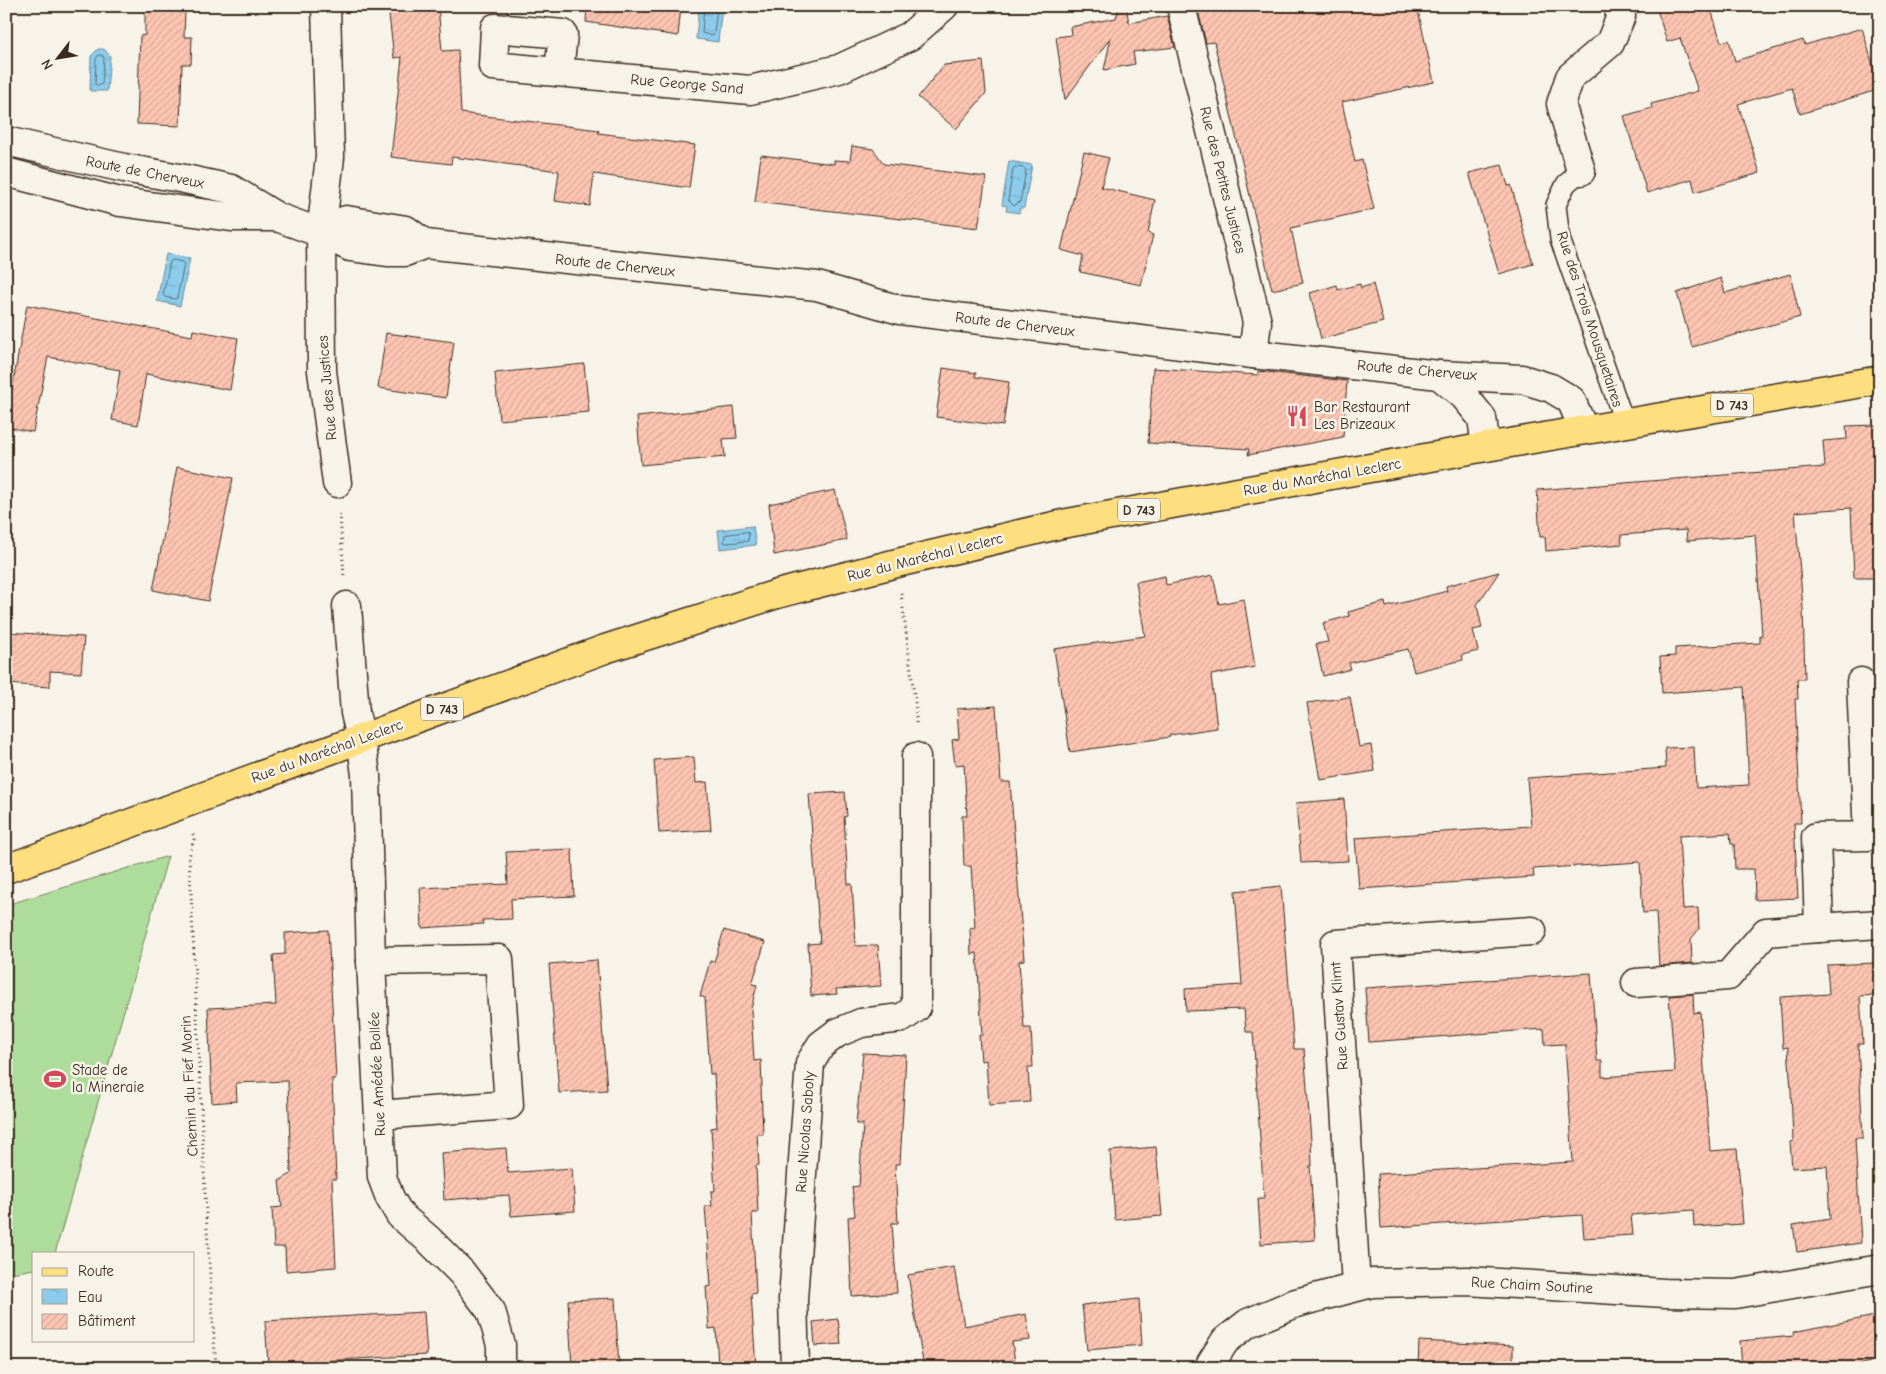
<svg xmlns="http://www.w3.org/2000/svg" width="1886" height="1374" font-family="'Comic Neue',sans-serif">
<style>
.pitch{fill:#aedc9b;stroke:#74835c}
.water{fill:url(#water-ripples);stroke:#6b8b9a}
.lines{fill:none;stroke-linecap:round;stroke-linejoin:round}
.shore{stroke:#5b6b70;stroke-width:1}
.building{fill:url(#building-hatch);stroke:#3b2a1e}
.service-casing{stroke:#3b2a1e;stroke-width:22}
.minor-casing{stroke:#3b2a1e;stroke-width:31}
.tertiary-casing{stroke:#3b2a1e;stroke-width:31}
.secondary-casing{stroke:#3b2a1e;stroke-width:31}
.primary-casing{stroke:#3b2a1e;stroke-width:31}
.path{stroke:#3b2a1e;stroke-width:3;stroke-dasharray:1 4;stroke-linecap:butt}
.service{stroke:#f7f3e8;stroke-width:19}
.minor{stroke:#f7f3e8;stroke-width:28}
.tertiary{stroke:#f7f3e8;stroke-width:28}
.secondary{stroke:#f7f3e8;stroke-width:28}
.primary{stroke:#fedf80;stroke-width:28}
.labels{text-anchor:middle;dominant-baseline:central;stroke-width:5;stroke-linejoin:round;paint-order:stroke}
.shield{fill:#f7f3e8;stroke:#73665b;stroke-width:1}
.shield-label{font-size:14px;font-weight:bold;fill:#3b2a1e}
.street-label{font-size:15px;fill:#3b2a1e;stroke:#f7f3e8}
.poi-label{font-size:15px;fill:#3b2a1e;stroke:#f7f3e8;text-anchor:start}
</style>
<defs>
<pattern id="water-ripples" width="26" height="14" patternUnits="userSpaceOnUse" patternTransform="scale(1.25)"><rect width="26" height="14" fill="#8bccec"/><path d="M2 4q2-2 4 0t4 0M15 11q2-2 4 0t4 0" fill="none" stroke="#79afca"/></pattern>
<pattern id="building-hatch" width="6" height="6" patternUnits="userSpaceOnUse" patternTransform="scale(1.25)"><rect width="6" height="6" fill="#fdc5b2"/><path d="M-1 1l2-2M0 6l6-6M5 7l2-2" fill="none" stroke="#daa999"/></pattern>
</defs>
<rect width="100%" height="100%" fill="#f7f3e8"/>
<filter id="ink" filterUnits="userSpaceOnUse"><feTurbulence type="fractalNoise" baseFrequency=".02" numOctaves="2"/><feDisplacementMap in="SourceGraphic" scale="10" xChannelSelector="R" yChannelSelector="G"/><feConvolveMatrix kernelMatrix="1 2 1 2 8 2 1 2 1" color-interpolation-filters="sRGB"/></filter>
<g filter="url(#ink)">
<polygon class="pitch" points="168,856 55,1253 34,1253 34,1269 6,1274 6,905"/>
<g class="water">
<polygon points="699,6 722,6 718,42 696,39"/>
<polygon points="98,49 104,49 110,56 107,91 90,91 91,56"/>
<polygon points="1009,161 1032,165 1024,208 1020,208 1019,213 1006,211 1007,206 1002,205"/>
<polygon points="166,254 190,258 180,306 157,301"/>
<polygon points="753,526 756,545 720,549 718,530"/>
</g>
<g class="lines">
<g class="shore">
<polyline points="704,6 702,33 711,36 714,34 717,6"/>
<polygon points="99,55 102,55 104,59 102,84 98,86 95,84 96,59"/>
<polygon points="1015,167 1024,168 1026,171 1020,202 1014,206 1008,200 1013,169"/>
<polygon points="173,260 182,262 184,264 177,298 175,299 165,297 163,295 170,262"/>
<polygon points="747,532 749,534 748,541 727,543 724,542 725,535"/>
</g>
</g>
<g class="building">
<polygon points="388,6 438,6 442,51 458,50 461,113 599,130 598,133 695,145 689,188 594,174 590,206 555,201 559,171 452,157 451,164 391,157 402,57 394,58"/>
<polygon points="587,6 681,6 678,36 586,22"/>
<polygon points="1119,6 1126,6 1129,23 1167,16 1175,47 1133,52 1135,64 1104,70 1111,37 1065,100 1056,37 1071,35 1070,27 1116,18"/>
<polygon points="1205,6 1417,6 1434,82 1342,102 1355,162 1362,160 1374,209 1291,228 1303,283 1272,290 1214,42 1206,43 1198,11 1206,9"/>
<polygon points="1656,6 1710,6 1721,42 1729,40 1735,61 1803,40 1805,45 1862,28 1880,89 1800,114 1792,88 1738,104 1760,173 1695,192 1692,179 1647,193 1624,116 1652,108 1651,104 1698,91 1680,38 1667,42"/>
<polygon points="145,11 185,12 184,37 192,37 191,64 182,64 180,126 137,124 140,36 145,35"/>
<polygon points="983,61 986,93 956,129 918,97 944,65"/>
<polygon points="852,146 873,149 884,164 986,177 978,228 755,202 761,155 834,164 834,160 850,161"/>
<polygon points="1084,152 1109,158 1101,187 1155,200 1148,233 1153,235 1141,285 1080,272 1083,256 1061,250"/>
<polygon points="1502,165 1508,186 1511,185 1533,264 1499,274 1469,173"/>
<polygon points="1790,274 1800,317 1692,347 1677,293 1721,278 1725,293"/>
<polygon points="1360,284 1361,288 1373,284 1383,322 1321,339 1310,293 1337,285 1338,290"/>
<polygon points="27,305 192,336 193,330 238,338 230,390 146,374 138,425 112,420 120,370 48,357 33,432 6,427 6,399 10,400"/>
<polygon points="386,333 454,342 446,398 378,388"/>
<polygon points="584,364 589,412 499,420 495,373"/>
<polygon points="943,368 976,373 975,377 1009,382 1003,426 936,417"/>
<polygon points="1153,368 1258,375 1258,371 1347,381 1343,437 1248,455 1249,449 1148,443"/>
<polygon points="734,407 737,438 723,439 725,457 641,465 637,417"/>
<polygon points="1877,425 1880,482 1880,578 1854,578 1851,508 1795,512 1803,608 1805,679 1797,679 1798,699 1795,699 1801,823 1794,823 1798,898 1755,900 1754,869 1735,869 1734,844 1731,844 1730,833 1679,836 1683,909 1698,908 1699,929 1691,939 1692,963 1659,966 1656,912 1643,913 1640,862 1533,869 1534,877 1359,889 1355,838 1531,826 1527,778 1666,768 1665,748 1694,747 1696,788 1749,785 1744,687 1662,693 1660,657 1675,656 1675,648 1760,643 1760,635 1762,635 1755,535 1687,541 1686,530 1621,535 1622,544 1546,551 1545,537 1540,537 1537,490 1825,467 1823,441 1847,439 1846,426"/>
<polygon points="177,467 233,478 208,601 153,590"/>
<polygon points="835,490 847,540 774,555 769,504"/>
<polygon points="1499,572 1477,605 1482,628 1473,630 1478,651 1462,655 1463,660 1414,672 1408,649 1349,663 1351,669 1323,676 1316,644 1328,642 1323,623 1349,616 1348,612 1385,602 1386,607 1447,591 1446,586"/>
<polygon points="1213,575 1219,604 1244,599 1255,667 1211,675 1217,728 1170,735 1170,737 1070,752 1054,649 1145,636 1136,582 1165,576 1166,585"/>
<polygon points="6,632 84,637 81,673 50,671 50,687 6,684"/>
<polygon points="1350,697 1359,747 1371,745 1375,771 1320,780 1307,703"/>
<polygon points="996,706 1001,782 1010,782 1024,960 1019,961 1024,1028 1031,1028 1033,1067 1028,1067 1030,1102 989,1105 986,1060 981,1061 979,1035 982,1035 977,953 971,954 970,928 975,927 971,866 964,866 962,816 967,816 964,764 955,765 952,740 959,739 957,709"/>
<polygon points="694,757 696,783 707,782 711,830 659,833 654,760"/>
<polygon points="845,792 847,816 844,817 848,884 852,884 856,946 878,945 881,986 836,989 837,994 811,996 808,944 820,943 809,794"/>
<polygon points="1344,799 1348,861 1301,863 1296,803"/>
<polygon points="572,849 574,896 511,899 512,919 482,920 483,924 422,928 420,888 508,884 506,852"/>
<polygon points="1281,886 1294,1049 1304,1049 1311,1140 1312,1166 1310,1166 1315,1240 1261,1244 1258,1199 1264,1199 1253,1032 1246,1032 1244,1009 1186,1011 1185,989 1242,985 1235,891"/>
<polygon points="328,930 336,1079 332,1079 336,1179 332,1179 336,1267 286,1271 285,1247 274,1247 272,1208 282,1207 279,1181 291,1174 288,1081 236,1083 237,1101 212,1103 208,1008 276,1005 273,955 285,954 285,933"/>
<polygon points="724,930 765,942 752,984 757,985 751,1009 754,1061 761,1060 762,1086 761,1086 763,1134 757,1134 759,1165 756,1166 758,1213 752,1213 756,1293 751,1294 756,1368 718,1368 716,1328 709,1329 706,1287 711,1286 705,1206 712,1206 711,1191 715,1191 711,1128 717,1127 714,1074 710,1074 705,998 700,996 710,961 714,962"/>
<polygon points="597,960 607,1090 559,1093 549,964"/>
<polygon points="1876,963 1878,995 1860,996 1863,1044 1858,1044 1863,1138 1855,1138 1861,1243 1797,1252 1793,1225 1830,1219 1827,1166 1792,1168 1790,1142 1793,1141 1791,1090 1788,1047 1783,1048 1780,997 1829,994 1827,965"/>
<polygon points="1591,973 1597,1061 1602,1061 1602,1077 1675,1072 1669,996 1693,994 1694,1013 1700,1012 1710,1151 1737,1149 1743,1224 1694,1227 1693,1210 1631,1215 1633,1235 1584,1238 1582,1215 1381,1228 1378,1174 1573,1162 1565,1044 1545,1045 1544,1029 1369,1042 1365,988"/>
<polygon points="863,1053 906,1055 900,1164 895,1164 898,1223 892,1223 897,1293 852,1296 848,1217 855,1216 852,1187 859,1186 863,1124 856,1124"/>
<polygon points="1156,1147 1162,1216 1115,1220 1110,1151"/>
<polygon points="506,1148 508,1173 572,1168 575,1211 511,1216 509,1195 444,1200 441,1153"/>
<polygon points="954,1267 964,1326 1026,1314 1030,1340 1012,1342 1016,1368 924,1368 908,1275"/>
<polygon points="615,1298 619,1368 572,1368 568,1300"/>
<polygon points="1139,1299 1142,1345 1087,1350 1082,1305"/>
<polygon points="424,1312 427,1355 268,1364 265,1321"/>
<polygon points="1880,1315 1880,1360 1843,1368 1742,1368 1740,1341 1794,1336 1793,1332"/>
<polygon points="838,1319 841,1344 815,1346 813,1322"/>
<polygon points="1419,1341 1513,1346 1513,1368 1418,1368"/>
</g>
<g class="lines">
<g class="service-casing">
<polyline id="service" points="1581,171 1566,184 1556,205 1560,239 1625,424"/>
</g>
<g class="minor-casing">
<g id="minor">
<polyline points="1181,6 1257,322 1253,354"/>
<polyline points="559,72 563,34 495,28 493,66 750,90 839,69 910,36 944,6"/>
<polyline points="1581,171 1561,104 1570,77 1610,43 1621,16 1618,6"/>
<polyline points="321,233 322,371 337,483"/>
<polyline points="347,606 355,713 361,738"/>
<polyline points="1861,682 1868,836 1816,837 1819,928 1880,924"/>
<polyline points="371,961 499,959 509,1105 379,1115"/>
<polyline points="1636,983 1728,976 1766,932 1819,928"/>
<polyline points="1356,1286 1335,944 1532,931"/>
<polyline points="795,1368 793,1299 810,1063 821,1045 837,1033 861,1023 902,1018 916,1008 916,757"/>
<polyline points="1210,1368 1211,1363 1225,1341 1248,1323 1296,1303 1372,1283 1467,1281 1665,1293 1735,1294 1880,1269"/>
</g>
</g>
<g class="tertiary-casing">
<g id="tertiary">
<polyline points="321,233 330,157 326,6"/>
<polyline points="361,738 366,775 371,961 382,1177 390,1198 400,1215 428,1239 462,1273 491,1311 501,1345 501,1368"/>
</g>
</g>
<g class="secondary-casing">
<g id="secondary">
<polyline points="6,141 124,168 185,179 231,189 277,217 321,233 350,247 387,252 405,252 425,244 817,286 900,310 1253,354 1439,375 1522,379 1551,388 1571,400 1584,430"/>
<polyline points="6,172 120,202 231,217 277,217"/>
<polyline points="321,233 346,220 406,230 425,244"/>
<polyline points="1439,375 1464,396 1482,418 1486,447"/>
</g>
</g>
<g class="primary-casing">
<polyline id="primary" points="6,869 605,649 777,594 897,563 1062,524 1486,447 1880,380"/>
</g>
<g class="path">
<polyline points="340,514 344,577"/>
<polyline points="901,593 916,710 916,726"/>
<polyline points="193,834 194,839 189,857 191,892 206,1213 216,1368"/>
</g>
<use href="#service" class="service"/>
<use href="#minor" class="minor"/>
<use href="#tertiary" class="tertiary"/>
<use href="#secondary" class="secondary"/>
<use href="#primary" class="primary"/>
</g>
</g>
<defs>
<g id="restaurant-bare" transform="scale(1.725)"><path d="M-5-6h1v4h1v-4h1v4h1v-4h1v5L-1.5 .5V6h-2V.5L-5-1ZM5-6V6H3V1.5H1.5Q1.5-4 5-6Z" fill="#d1495b" stroke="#f7f3e8" stroke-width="2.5" paint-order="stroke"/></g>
<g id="stadium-bare" transform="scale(1.725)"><path d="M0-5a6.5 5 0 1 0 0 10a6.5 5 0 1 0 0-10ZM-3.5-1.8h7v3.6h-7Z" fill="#d1495b" stroke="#f7f3e8" stroke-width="2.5" paint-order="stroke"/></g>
</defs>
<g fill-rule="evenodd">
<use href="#restaurant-bare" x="1297" y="416"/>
<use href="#stadium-bare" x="55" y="1079"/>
</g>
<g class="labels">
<g class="shield">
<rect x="1711" y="393.5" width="42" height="23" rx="4"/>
<rect x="1118" y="498.5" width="42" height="23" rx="4"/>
<rect x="421" y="697.5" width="42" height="23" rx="4"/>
</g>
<g class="shield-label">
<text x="1732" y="405">D 743</text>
<text x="1139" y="510">D 743</text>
<text x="442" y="709">D 743</text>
</g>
<g class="street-label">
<text transform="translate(687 84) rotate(5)">Rue George Sand</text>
<text transform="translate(145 172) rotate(11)">Route de Cherveux</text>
<text transform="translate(1223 180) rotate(76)">Rue des Petites Justices</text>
<text transform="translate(615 265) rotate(6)">Route de Cherveux</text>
<text transform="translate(1590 319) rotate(72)">Rue des Trois Mousquetaires</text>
<text transform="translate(1015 324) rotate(7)">Route de Cherveux</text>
<text transform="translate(1417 370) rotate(5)">Route de Cherveux</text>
<text transform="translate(327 388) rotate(-95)">Rue des Justices</text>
<text transform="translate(1322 477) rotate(-10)">Rue du Maréchal Leclerc</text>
<text transform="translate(925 557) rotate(-14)">Rue du Maréchal Leclerc</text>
<text transform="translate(327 751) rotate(-20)">Rue du Maréchal Leclerc</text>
<text transform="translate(1339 1016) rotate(-94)">Rue Gustav Klimt</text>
<text transform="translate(377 1074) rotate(-93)">Rue Amédée Bollée</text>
<text transform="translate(189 1086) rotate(-93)">Chemin du Fief Morin</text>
<text transform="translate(805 1132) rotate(-86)">Rue Nicolas Saboly</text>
<text transform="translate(1532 1285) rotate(3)">Rue Chaim Soutine</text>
</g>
<g class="poi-label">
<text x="1314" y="407">Bar Restaurant<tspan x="1314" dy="17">Les Brizeaux</tspan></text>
<text x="72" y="1070">Stade de<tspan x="72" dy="17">la Mineraie</tspan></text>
</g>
</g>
<rect width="1886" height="1374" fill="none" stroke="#f7f3e8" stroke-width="25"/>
<rect x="12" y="12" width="1861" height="1349" fill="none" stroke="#3b2a1e" stroke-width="2" filter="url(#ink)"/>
<rect x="32" y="1252" width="162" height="90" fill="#f7f3e8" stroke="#aca397"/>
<rect x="42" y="1268" width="25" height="8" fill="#fedf80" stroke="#aca397"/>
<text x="78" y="1276" font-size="15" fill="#3b2a1e">Route</text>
<rect x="42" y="1289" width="25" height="15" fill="url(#water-ripples)" stroke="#aca397"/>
<text x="78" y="1302" font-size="15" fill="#3b2a1e">Eau</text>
<rect x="42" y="1314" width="25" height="15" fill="url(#building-hatch)" stroke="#aca397"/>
<text x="78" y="1326" font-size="15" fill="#3b2a1e">Bâtiment</text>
<g transform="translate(58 58) rotate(239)" stroke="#f7f3e8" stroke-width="4" paint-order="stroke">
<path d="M0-4L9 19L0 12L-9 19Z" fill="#3b2a1e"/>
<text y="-8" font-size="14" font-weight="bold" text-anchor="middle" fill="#3b2a1e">N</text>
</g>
</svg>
